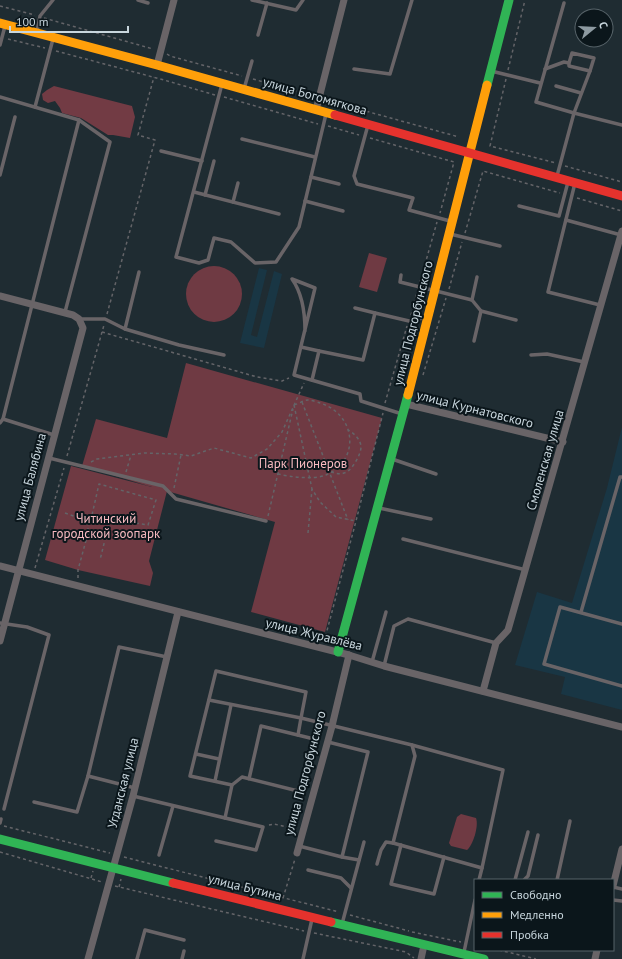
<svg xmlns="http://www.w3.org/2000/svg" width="622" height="959" font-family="'PT Sans',sans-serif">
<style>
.built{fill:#193644}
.green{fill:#6f3a43}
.forest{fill:#723b44}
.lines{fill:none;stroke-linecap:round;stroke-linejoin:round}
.path{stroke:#646468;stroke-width:1.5;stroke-dasharray:3 3;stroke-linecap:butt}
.lane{stroke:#696467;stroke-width:3.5}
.street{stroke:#696467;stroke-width:7}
.fast{stroke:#30b455;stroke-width:9}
.slow{stroke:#ff9f0a;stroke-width:9}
.jam{stroke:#e5322d;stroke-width:9}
.labels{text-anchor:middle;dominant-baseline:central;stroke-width:4;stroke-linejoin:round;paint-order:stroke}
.street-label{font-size:13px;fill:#c8d6dd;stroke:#0b161b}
.park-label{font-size:13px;fill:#f8bac0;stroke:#0b161b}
</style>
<rect width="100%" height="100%" fill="#1f2c32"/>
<g class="built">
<polygon points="259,268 267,270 251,335 257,337 274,271 282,274 264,348 240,343"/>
<polygon points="622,427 622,710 561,694 565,677 515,665 537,592 572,603 607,488"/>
</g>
<g class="green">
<polygon points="369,253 387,258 377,292 359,287"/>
<circle cx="214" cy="294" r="28"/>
<polygon points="186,363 382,418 325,632 251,612 275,522 167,491 149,561 153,573 150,586 78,570 45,560 71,466 152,487 82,466 96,419 167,438"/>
<path d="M461,814L476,818C479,826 473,845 467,850L451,846L449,843L457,817Z"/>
</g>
<polygon class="forest" points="54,86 132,106 135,117 130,138 113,135 108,135 81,118 62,113 60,108 55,101 48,103 43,100 42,94 47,90"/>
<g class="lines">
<g class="path">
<polyline points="0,6 35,15"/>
<polyline points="44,18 153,49"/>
<polyline points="8,39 45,48"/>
<polyline points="56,51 164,80 215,95"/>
<polyline points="167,54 170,56 242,76"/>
<polyline points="508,70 525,0"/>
<polyline points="253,79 313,96"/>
<polyline points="506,79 490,146 556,163"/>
<polyline points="224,97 318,124"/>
<polyline points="326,100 459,137"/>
<polyline points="328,126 359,135"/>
<polyline points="370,138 454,162 440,213"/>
<polyline points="565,166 622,182"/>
<polyline points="577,198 622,211"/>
<polyline points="465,233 483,171 560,193"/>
<polyline points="420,282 437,222"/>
<polyline points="449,289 462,242"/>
<polyline points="107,314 155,140 138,135 154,77"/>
<polyline points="411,315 417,292"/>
<polyline points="102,332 257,377 282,381 289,378"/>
<polyline points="423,375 446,298"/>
<polyline points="302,402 348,520"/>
<polyline points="385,403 407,326"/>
<polyline points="294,405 312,489 320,502 336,517 356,521"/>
<polyline points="67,456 104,325"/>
<polyline points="91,462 97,459 144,453 175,454 191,456 214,448 251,458 267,449 282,432 304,383"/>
<polyline points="126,472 131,455"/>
<path d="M331,472C335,473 339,475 344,473C351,472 361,455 361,447C361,440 354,433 348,430"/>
<path d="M278,474C291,477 313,480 326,475C361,460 356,414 320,403C317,402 312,400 308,400C304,400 298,404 294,405"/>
<polyline points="174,488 181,455"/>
<polyline points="65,513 88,521"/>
<polyline points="92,515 110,519"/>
<polyline points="268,516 293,409"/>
<polyline points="88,533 104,537"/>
<polyline points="308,533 312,489"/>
<polyline points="35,568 64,468"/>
<polyline points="78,578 78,570 88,533 88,521 92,515 99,484 156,500 148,525 110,519 100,560"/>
<polyline points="324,642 356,521 383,413"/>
<polyline points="269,825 274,824 296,829"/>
<polyline points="4,826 110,853"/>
<polyline points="0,852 102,882"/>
<polyline points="124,857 339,912"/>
<polyline points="91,878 93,871"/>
<polyline points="115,886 304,931"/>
<polyline points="119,887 121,879"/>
<polyline points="283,898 295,859"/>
<polyline points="350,915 409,931"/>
<polyline points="412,932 461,942"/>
<polyline points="314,933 406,952 414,958"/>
<polyline points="499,950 536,959"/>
</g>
<g class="lane">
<polyline points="138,0 148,3"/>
<polyline points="252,0 296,10 303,0"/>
<polyline points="564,3 536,102 574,113 622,125"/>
<polyline points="37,32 40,16 53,0"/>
<polyline points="258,35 267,3"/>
<polyline points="0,45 5,26"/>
<polyline points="354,69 390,74 412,0"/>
<polyline points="545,69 564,62 569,63 572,53 594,58 590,71 569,66 569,63"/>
<polyline points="491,71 540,83"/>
<polyline points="222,84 176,257 199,263 208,260 214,238 231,242 255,263 276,262 299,227 326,114"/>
<polyline points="556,86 581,93"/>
<polyline points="244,89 252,61"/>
<polyline points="0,97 79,120 110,142 65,312"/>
<polyline points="35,107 53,39"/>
<polyline points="368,125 354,176 357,184 413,198 409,210 450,221"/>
<polyline points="242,139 315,157"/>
<polyline points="161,151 202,161"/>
<polyline points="0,175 15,117"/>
<polyline points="557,176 574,113 590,71"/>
<polyline points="311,177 339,184"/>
<polyline points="575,183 548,292 600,305"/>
<polyline points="194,192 279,214"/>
<polyline points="205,195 214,161"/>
<polyline points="305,201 343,211"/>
<polyline points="233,202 238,183"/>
<polyline points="519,206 559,216 568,182"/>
<polyline points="566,220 621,235"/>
<polyline points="450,234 500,246"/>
<polyline points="401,275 400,282 472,300 481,311 516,320"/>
<polyline points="472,300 477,277"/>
<polyline points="355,308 375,313"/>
<polyline points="79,319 105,319 125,329 139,272"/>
<polyline points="125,329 179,345 224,355"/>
<path d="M305,331C305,314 302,293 292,279L315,288L294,375L360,394L361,401L402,414"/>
<polyline points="474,341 481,311"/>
<polyline points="301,347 319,351 312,380"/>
<polyline points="319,351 363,360 375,313 409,321 427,317"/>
<polyline points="531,355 547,354 584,362"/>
<polyline points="3,419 79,120"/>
<polyline points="0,423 3,419 54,435"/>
<polyline points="49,458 163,486 176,499 266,521"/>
<polyline points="392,459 436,474"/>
<polyline points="379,508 431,519"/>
<polyline points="403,539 526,570"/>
<polyline points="581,612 620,477 622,477"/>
<polyline points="0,623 27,627 49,635 4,809"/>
<polyline points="622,624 560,607 544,664 622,686"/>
<polyline points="372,662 386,612"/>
<polyline points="384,666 394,626 408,619 496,643"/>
<polyline points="209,700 301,718 298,735"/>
<polyline points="412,745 503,770 482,868"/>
<polyline points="196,754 219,759"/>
<polyline points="88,776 119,647 167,657"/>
<polyline points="215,781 231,705"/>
<polyline points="232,785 242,777 302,792 314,739 261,726 249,779"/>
<polyline points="133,796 263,827 256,850 216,841"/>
<polyline points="34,802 77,812 88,776 135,788"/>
<polyline points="225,818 232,785 190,776 216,671 306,692 301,718 412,745 415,756 393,843 482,868 479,880"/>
<polyline points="0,823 1,819"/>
<polyline points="401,845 391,884 434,894 444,857"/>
<polyline points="299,846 342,857 368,752 328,742"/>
<polyline points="159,855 173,806"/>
<polyline points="342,857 359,860"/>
<polyline points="377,864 381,850 386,842 393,843"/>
<polyline points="308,870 341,878 351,888"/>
<polyline points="515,880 528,832"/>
<polyline points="524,880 528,876 538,835"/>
<polyline points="557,880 570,821"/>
<polyline points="613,887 622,889"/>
<polyline points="613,900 622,901"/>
<polyline points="342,924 364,842"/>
<polyline points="464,952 475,900"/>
<polyline points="137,959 145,930 184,940"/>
<polyline points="182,959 184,951"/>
<polyline points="303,959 312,919"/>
</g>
<g class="street">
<polyline points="157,65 174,0"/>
<polyline points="316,110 344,0"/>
<polyline points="0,296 73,315 79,319 83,328 0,641"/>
<polyline points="406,404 563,442"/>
<polyline points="0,566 349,655 384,666 622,727"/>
<polyline points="483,691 496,643 508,630 622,231"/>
<polyline points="297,853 332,726 349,655"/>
<polyline points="613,886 622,849"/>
<polyline points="88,959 133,796 178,612"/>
<polyline points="421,959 424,945"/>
<polyline points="595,959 597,950"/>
</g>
<g class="fast">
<polyline points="487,85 509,0"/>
<polyline points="338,652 408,395"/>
<polyline points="0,839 173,883"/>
<polyline points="331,922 484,959"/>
</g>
<g class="slow">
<polyline points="0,23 157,65 335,115"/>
<polyline points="408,395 487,85"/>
</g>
<g class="jam">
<polyline points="335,115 622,196"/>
<polyline points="173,883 331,922"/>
</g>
</g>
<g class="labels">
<g class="street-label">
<text transform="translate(315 96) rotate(16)">улица Богомягкова</text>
<text transform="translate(413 323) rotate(-76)">улица Подгорбунского</text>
<text transform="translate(475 409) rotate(14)">улица Курнатовского</text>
<text transform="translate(545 460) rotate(-74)">Смоленская улица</text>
<text transform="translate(30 477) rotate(-75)">улица Балябина</text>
<text transform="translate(314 634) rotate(14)">улица Журавлёва</text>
<text transform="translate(305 773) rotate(-75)">улица Подгорбунского</text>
<text transform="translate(123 783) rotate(-76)">Угданская улица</text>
<text transform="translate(245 887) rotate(14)">улица Бутина</text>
</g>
<g class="park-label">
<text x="303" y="463">Парк Пионеров</text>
<text x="106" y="518">Читинский<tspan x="106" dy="15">городской зоопарк</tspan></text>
</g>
</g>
<rect x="474" y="879" width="140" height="72" fill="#0b161b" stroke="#576369"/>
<rect x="482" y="892" width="20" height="6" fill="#30b455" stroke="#576369"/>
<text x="510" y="899" font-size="12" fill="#c8d6dd">Свободно</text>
<rect x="482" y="912" width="20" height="6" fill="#ff9f0a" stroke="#576369"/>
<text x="510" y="919" font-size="12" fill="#c8d6dd">Медленно</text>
<rect x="482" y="932" width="20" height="6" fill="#e5322d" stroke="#576369"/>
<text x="510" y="939" font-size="12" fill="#c8d6dd">Пробка</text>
<g transform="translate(594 28) rotate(72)"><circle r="19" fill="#0b161b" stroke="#576369"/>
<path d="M0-3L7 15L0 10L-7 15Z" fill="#8d9aa1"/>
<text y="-6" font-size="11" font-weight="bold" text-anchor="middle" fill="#c8d6dd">С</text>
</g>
<path d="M10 26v6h118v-6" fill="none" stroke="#c8d6dd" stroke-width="2"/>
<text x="16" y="26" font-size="12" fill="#c8d6dd" stroke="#0b161b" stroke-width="3" paint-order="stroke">100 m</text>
</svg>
